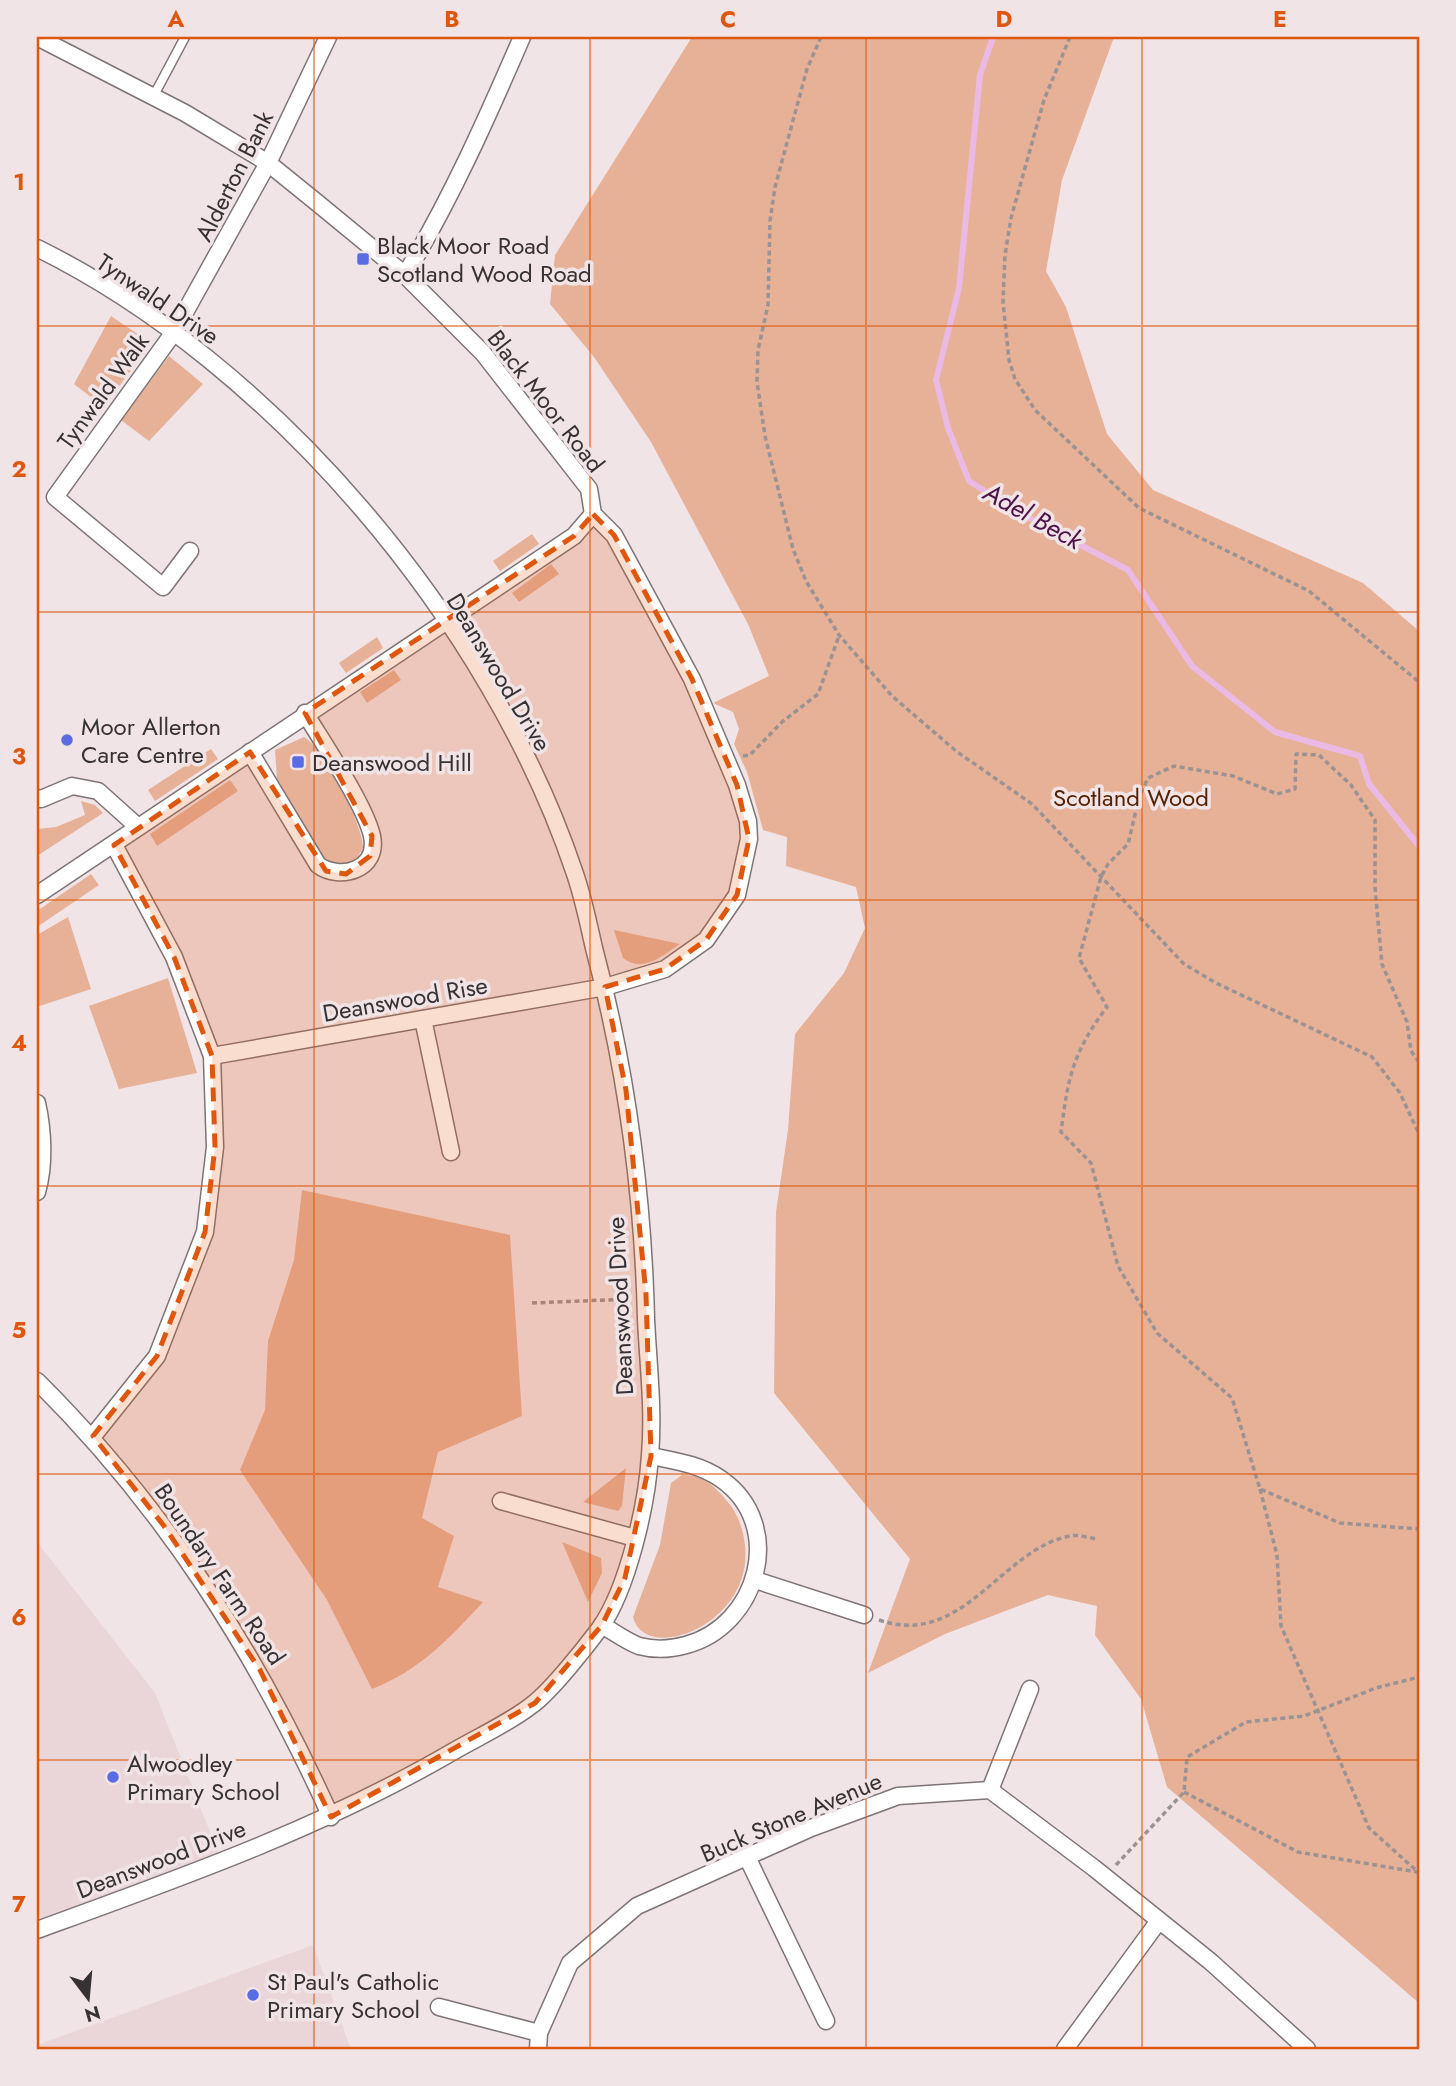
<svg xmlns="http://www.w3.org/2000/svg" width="1456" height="2086" font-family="Jost,sans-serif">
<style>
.built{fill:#ead6d9}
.green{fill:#e7b197}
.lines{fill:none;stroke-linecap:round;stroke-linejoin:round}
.stream{stroke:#eab9e4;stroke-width:6}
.service-casing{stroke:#7f7475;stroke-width:11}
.minor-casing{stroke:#7f7475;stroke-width:19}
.path{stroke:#9b9293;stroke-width:3.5;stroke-dasharray:5 3.5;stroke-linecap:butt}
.service{stroke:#fff;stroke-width:8}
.minor{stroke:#fff;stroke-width:16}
.marked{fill:#df570e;fill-opacity:0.2;stroke:#df570e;stroke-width:5;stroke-dasharray:14 9;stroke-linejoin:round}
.grid{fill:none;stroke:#df570e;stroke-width:2;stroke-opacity:0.55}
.poi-dot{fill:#5a6ce3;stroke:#f1e4e6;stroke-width:2.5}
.labels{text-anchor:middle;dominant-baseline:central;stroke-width:7;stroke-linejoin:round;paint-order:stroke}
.street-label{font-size:24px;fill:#363132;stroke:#f1e4e6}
.poi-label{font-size:24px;fill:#363132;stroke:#f1e4e6;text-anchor:start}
.park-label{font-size:24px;fill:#562203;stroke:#f1e4e6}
.water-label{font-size:26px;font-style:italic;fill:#4c1449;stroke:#f1e4e6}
.neatline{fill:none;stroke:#df570e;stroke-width:2.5}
.grid-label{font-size:23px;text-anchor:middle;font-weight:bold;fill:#df570e}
</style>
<rect width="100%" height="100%" fill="#f1e4e6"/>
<g class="built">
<polygon points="37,1542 155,1693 222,1862 37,1930"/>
<polygon points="313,1945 351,2049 37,2049 37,2045"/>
</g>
<g class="green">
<polygon points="692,37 1114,37 1062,180 1046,271 1066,307 1107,434 1153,490 1363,583 1419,631 1419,2003 1167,1787 1141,1699 1095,1635 1097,1606 1048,1595 945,1634 868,1673 910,1559 774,1393 776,1212 788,1130 795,1034 844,973 865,928 856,887 786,866 787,837 763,830 747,772 734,744 739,729 733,712 713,703 769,676 748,624 651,442 594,357 550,304 555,255"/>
<polygon points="111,316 151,343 104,407 74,384"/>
<polygon points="169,356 203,384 149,441 121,420"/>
<polygon points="532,534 539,544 500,571 493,561"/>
<polygon points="551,564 559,574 519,602 512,593"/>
<polygon points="377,637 383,648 346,673 339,663"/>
<polygon points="394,670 401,680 367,703 360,692"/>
<path d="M304,737C324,748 363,825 363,848L354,863L334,866L322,857L277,779L275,750Z"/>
<polygon points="211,749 218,759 155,801 148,790"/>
<polygon points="230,780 238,791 157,846 150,834"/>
<polygon points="81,801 95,805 103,813 37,856 37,829 56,827 85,815"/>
<polygon points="91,874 99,885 37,927 37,911"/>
<polygon points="68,917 91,989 37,1007 37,935"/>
<path d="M614,930L680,944C663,955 643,974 623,958Z"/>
<polygon points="168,978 197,1073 119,1089 89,1006"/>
<path d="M302,1190L510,1235L522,1416L438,1452L422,1518L454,1536L438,1587L483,1602C450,1638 419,1671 372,1689L327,1600L240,1470L265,1410L268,1341L294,1260Z"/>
<polygon points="626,1468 622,1506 618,1511 583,1502"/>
<path d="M682,1475C702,1474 715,1486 727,1501C738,1513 743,1529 745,1545C754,1625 645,1665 633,1617L660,1545L671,1483Z"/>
<polygon points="562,1542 601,1558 602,1573 588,1602"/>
</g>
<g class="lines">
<polyline class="stream" points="993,37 980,75 959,288 936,380 948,428 969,481 1018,512 1128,570 1192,666 1275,732 1360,756 1369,784 1419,846"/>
<g class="service-casing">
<polyline id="service" points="153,97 185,37"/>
</g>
<g class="minor-casing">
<g id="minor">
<polyline points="37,37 185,113 268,163 315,201 405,275 483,353 589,489 593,514 614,535 692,679 737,785 748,821 749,839 737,895 706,940 665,969 605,987 212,1056"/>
<path d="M37,248C273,364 490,622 574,871C583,896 588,922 594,948C626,1068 643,1194 646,1319C648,1363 654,1410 650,1455C647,1504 628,1588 600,1628C585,1648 551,1691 532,1705C509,1723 480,1736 454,1751C322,1828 180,1878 37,1930"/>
<path d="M405,275C451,199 487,118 522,37"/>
<polyline points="190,551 163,587 55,497 174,332 268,163 328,37"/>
<path d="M250,752L318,865C340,881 379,870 372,836C365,805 323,743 305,713"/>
<polyline points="37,798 41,799 72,786 98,791 137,826"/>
<polyline points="37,895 574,536 593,514"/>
<polyline points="423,1019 451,1152"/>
<path d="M37,1103C43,1130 45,1165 37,1192"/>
<path d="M37,1381C165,1508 257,1653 331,1817"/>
<polyline points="93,1436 157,1356 205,1232 215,1147 212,1056 174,957 114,845"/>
<polyline points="501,1501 635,1538"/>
<polyline points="755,1580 864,1615"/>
<path d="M602,1625C614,1632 626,1641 639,1646C654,1650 672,1649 686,1645C758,1626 787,1525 721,1479C699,1464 675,1461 651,1456"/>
<polyline points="990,1790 1030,1689"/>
<polyline points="748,1859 826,2021"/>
<polyline points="439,2007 539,2033"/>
<polyline points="538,2049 539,2033 570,1963 637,1906 811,1828 898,1796 990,1790 1094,1868 1211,1962 1307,2049"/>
<polyline points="1065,2049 1158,1922"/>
</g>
</g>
<g class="path">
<polyline points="821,37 807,69 775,187 770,221 768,305 758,350 757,382 765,436 793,549 806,581 839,635 892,696 956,751 1032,804 1184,964 1216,983 1372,1057 1400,1093 1419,1134"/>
<polyline points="1070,37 1044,100 1011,218 1005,255 1003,302 1009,360 1015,379 1035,410 1139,508 1309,591 1419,682"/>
<polyline points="743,756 750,755 782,722 818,694 839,636"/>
<path d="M1419,1062L1411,1051L1407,1022L1382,964L1375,888V820L1351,785L1319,755L1296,754L1295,789L1277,794L1233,776L1174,766L1148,778L1139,798L1128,844L1108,864L1101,877L1079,958L1107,1007C1073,1052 1068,1077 1061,1132L1091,1163L1118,1266L1157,1333L1232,1398L1260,1489L1340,1523L1419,1529"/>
<polyline points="532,1303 630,1299"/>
<polyline points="1260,1489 1277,1555 1281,1626 1369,1828 1419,1873"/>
<path d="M879,1620C963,1649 1001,1549 1070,1536C1078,1534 1089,1538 1097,1539"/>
<polyline points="1184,1792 1298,1852 1417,1872"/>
<polyline points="1116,1865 1184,1792 1187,1757 1246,1722 1304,1716 1376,1688 1419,1677"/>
</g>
<use href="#service" class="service"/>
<use href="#minor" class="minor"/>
</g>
<path class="marked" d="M593,514L614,535L692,679L737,785L749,839L737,895L706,940L665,969L605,987L626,1090L646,1294L651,1456L625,1578L602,1625L535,1703L331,1817L260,1670L164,1526L93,1436L157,1356L205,1232L215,1147L212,1056L174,957L114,845L250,752L326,871L346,874L370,856L372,836L305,713L574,536Z"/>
<path class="grid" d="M314,37V2049M590,37V2049M866,37V2049M1142,37V2049M37,326H1419M37,612H1419M37,900H1419M37,1186H1419M37,1474H1419M37,1760H1419"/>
<g class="poi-dot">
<rect x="356" y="252" width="14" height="14" rx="3.5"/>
<circle cx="67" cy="740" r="7"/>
<rect x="291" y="755" width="14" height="14" rx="3.5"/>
<circle cx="113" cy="1777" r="7"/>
<circle cx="253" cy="1995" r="7"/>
</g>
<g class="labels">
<g class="street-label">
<text transform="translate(234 176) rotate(-63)">Alderton Bank</text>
<text transform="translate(158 299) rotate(34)">Tynwald Drive</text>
<text transform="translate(103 391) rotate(-54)">Tynwald Walk</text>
<text transform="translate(546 401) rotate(52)">Black Moor Road</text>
<text transform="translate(499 672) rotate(59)">Deanswood Drive</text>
<text transform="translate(405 999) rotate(-10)">Deanswood Rise</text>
<text transform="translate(620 1306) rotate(-93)">Deanswood Drive</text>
<text transform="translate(220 1574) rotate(56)">Boundary Farm Road</text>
<text transform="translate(791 1817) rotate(-23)">Buck Stone Avenue</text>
<text transform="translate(161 1859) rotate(-21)">Deanswood Drive</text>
</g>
<g class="poi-label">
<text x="377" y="245">Black Moor Road<tspan x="377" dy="28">Scotland Wood Road</tspan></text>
<text x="81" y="726">Moor Allerton<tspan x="81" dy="28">Care Centre</tspan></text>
<text x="312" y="762">Deanswood Hill</text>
<text x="127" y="1763">Alwoodley<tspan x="127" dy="28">Primary School</tspan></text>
<text x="267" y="1981">St Paul's Catholic<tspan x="267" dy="28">Primary School</tspan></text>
</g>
<g class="park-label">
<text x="1131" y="797">Scotland Wood</text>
</g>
<g class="water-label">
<text transform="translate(1033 516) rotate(29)">Adel Beck</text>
</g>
</g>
<rect width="1456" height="2086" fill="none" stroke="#f1e4e6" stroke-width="77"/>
<g transform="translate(88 1998) rotate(164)" stroke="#f1e4e6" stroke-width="5" paint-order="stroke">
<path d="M0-5L12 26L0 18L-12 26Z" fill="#363132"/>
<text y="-10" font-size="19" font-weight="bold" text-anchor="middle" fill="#363132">N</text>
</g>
<rect x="38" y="38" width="1380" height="2010" class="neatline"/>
<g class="grid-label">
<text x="176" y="27">A</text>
<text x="452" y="27">B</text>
<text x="728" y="27">C</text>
<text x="1004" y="27">D</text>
<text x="1280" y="27">E</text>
<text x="19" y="190">1</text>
<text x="19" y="477">2</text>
<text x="19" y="764">3</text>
<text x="19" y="1051">4</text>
<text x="19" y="1338">5</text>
<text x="19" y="1625">6</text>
<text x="19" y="1912">7</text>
</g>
</svg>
